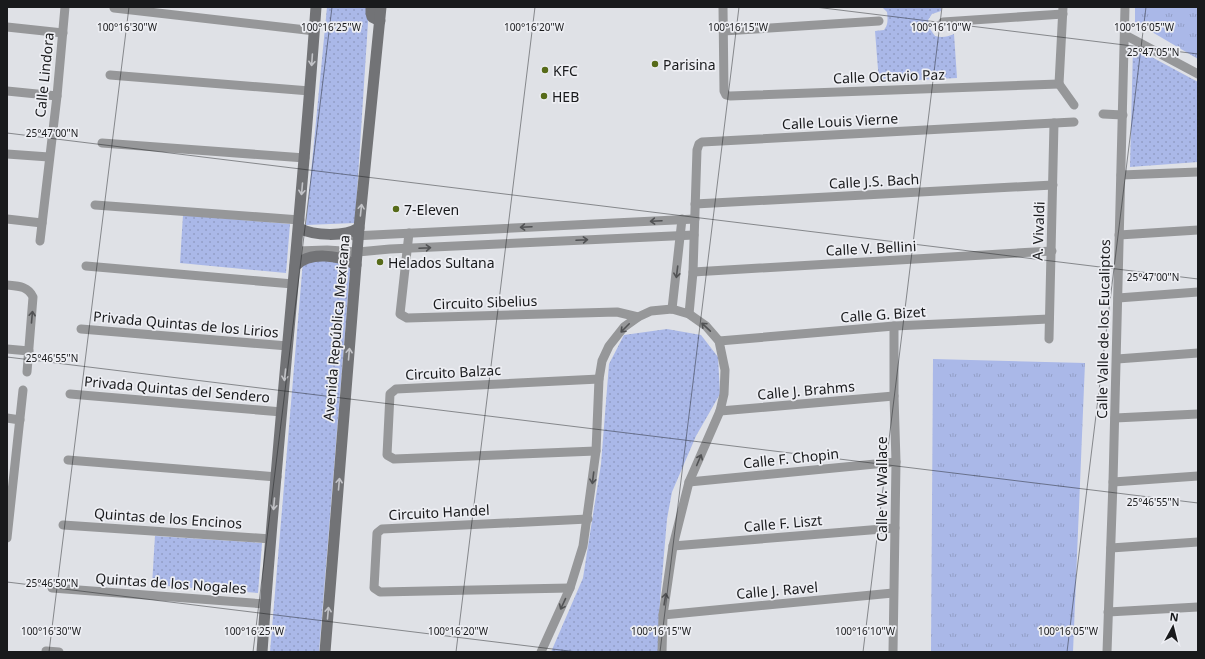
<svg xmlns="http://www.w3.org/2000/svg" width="1205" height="659" font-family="'Noto Sans',sans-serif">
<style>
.grass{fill:url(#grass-tufts)}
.park{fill:url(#park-dots)}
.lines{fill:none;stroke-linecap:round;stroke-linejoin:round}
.minor{stroke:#969799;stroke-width:9}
.secondary{stroke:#727376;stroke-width:11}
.oneway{stroke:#c2c3c7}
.oneway2{stroke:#515254}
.ticks{fill:none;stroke:#191a1c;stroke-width:1;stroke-opacity:0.45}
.poi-dot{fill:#576b19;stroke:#edeef3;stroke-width:1.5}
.labels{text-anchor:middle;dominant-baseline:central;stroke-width:3.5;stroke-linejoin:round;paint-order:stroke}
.poi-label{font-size:14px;fill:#191a1c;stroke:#edeef3;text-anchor:start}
.street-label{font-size:14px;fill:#191a1c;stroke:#edeef3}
.ticks-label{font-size:10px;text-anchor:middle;fill:#191a1c;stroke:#edeef3;stroke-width:3.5;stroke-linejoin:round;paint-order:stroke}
</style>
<defs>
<pattern id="grass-tufts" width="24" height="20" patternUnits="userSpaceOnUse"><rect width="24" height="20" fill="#aab8e8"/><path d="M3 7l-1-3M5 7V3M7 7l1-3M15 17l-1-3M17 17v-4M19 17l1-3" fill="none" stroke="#929ec6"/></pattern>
<pattern id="park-dots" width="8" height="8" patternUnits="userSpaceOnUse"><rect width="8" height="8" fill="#aab8e8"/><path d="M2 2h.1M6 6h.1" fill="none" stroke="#929ec6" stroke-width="1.8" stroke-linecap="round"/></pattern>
</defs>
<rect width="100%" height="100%" fill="#dfe1e6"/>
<g class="grass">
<polygon points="1135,7 1198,7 1198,59 1135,22"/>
<polygon points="933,359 1085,363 1073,652 931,652"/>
</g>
<g class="park">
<polygon points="327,7 369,7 355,223 306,225"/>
<path d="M882,7H941V11L932,14L928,20L930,29L935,36C942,38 947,37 954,34L957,78L879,82L875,31L884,30C888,25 888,20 887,12Z"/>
<polygon points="1133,47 1198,82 1198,162 1130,167"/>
<polygon points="183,215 290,224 286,273 180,263"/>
<polygon points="351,259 319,652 270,652 303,261"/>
<polygon points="667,329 701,335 718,357 720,394 696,436 672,492 667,519 660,601 658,652 551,652 583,578 601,464 609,364 624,335"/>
<polygon points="155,536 262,543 258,593 152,585"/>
</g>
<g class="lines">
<g class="minor">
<polyline points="723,7 724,91 726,95 730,96 1059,84"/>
<polyline points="114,8 315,31"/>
<polyline points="943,22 1063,14"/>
<polyline points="7,27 63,33"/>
<polyline points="723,31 879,21"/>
<polyline points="1125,35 1198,74"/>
<polyline points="110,75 310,91"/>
<polyline points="1059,84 1063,7"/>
<polyline points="1059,84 1074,105"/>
<polyline points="7,91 57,96"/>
<polyline points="1103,114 1123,115"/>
<polyline points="102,143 305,158"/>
<polyline points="7,154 49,157"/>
<polyline points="1121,175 1198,172"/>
<polyline points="695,204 1053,185"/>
<polyline points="95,205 300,220"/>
<polyline points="7,219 42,223"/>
<polyline points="409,233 400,314 407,318 617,312 638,317"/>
<polyline points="1119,235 1198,230"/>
<polyline points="353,236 695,219"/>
<polyline points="40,241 57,96 65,7"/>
<polyline points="297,251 327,250 358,252 390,249 694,235"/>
<polyline points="86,266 293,284"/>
<polyline points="693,272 1052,251"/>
<path d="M7,285C18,286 28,286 33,297L27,372"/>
<polyline points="1118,298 1198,292"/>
<polyline points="672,309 682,219"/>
<polyline points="689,314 693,272 697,150 699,144 702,142 1074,122"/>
<polyline points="81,329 288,346"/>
<polyline points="1049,339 1054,123"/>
<polyline points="719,341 894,326 1049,319"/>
<polyline points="7,349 29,351"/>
<polyline points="1117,359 1198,353"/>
<polyline points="70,394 282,412"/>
<polyline points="720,411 894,396"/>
<polyline points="7,418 20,420"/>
<polyline points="1115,418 1198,414"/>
<polyline points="596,451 394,459 387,455 390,394 396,389 599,379"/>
<polyline points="68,460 277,477"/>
<polyline points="689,482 896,462"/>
<polyline points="1113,482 1198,476"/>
<polyline points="63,525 271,539"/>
<polyline points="7,538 23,390"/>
<polyline points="673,546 895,528"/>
<polyline points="1111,548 1198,542"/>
<polyline points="52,588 265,604"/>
<polyline points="570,588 380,592 374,588 377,533 382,529 588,519"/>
<polyline points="1108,612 1198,607"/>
<polyline points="663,615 893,593"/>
<polyline points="46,651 59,652"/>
<polyline points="541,652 570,588 583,546 596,451 599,379 602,361 609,346 624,327 638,317 651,311 672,309 689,314 706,326 719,341 725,370 724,394 720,411 689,482 673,546 663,615 662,652"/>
<polyline points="893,652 896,462 894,396 894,326"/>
<polyline points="1107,652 1113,482 1125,7"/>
</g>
<g class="secondary">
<polyline points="371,7 371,13 372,17 380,21"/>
<path d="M299,228C314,236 345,237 359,228"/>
<path d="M295,266C310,251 339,255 356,265"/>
<path d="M262,652C277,437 301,222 316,7"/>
<polyline points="325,652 359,228 381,7"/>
</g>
</g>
<defs><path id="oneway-shaft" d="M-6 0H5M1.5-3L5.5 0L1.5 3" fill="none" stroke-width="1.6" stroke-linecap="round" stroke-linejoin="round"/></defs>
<g class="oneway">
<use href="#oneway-shaft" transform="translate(312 60) rotate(94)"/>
<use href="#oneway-shaft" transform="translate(302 189) rotate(95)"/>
<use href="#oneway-shaft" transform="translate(361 210) rotate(-84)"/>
<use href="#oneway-shaft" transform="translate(349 354) rotate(-85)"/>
<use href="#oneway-shaft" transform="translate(285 375) rotate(96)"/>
<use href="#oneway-shaft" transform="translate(339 484) rotate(-85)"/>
<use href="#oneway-shaft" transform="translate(274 504) rotate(95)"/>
<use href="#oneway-shaft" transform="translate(328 613) rotate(-85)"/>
</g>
<g class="oneway2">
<use href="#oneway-shaft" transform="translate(656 221) rotate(177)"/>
<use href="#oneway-shaft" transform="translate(526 227) rotate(177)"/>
<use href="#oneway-shaft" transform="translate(582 240) rotate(-3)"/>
<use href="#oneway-shaft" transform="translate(425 248) rotate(-3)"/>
<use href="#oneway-shaft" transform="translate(677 272) rotate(97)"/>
<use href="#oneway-shaft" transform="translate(32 317) rotate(-85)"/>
<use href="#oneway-shaft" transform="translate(706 327) rotate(-137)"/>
<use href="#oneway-shaft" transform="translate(625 328) rotate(135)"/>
<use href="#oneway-shaft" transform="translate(699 460) rotate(-67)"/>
<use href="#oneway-shaft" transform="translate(593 478) rotate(97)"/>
<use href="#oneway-shaft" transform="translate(665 599) rotate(-81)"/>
<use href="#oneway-shaft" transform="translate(563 604) rotate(115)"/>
</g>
<path class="ticks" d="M815,7L1198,54M7,133L1198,279M7,357L1198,503M7,582L577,652M49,652L129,7M253,652L332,7M456,652L535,7M660,652L739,7M863,652L942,7M1067,652L1146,7"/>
<g class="poi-dot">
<circle cx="655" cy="64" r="4"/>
<circle cx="545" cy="70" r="4"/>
<circle cx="544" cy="96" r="4"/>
<circle cx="396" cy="209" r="4"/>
<circle cx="380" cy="262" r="4"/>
</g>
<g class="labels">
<g class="poi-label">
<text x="663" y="64">Parisina</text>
<text x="553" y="70">KFC</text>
<text x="552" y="96">HEB</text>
<text x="404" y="209">7-Eleven</text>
<text x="388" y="262">Helados Sultana</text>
</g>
<g class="street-label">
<text transform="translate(44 75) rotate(-84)">Calle Lindora</text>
<text transform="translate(889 76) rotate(-2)">Calle Octavio Paz</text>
<text transform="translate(840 121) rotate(-3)">Calle Louis Vierne</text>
<text transform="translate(874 181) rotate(-3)">Calle J.S. Bach</text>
<text transform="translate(1038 231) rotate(-88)">A. Vivaldi</text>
<text transform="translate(871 248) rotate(-3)">Calle V. Bellini</text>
<text transform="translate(485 302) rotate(-2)">Circuito Sibelius</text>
<text transform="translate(883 314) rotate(-4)">Calle G. Bizet</text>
<text transform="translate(186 324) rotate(5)">Privada Quintas de los Lirios</text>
<text transform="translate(336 328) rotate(-85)">Avenida República Mexicana</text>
<text transform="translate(1103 329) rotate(-89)">Calle Valle de los Eucaliptos</text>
<text transform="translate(453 372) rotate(-3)">Circuito Balzac</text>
<text transform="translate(177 389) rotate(5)">Privada Quintas del Sendero</text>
<text transform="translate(806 390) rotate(-5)">Calle J. Brahms</text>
<text transform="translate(791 458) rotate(-6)">Calle F. Chopin</text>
<text transform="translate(881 489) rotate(-90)">Calle W. Wallace</text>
<text transform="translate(439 512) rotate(-3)">Circuito Handel</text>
<text transform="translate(168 518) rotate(4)">Quintas de los Encinos</text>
<text transform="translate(783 523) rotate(-5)">Calle F. Liszt</text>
<text transform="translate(171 583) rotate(4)">Quintas de los Nogales</text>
<text transform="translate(777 590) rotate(-5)">Calle J. Ravel</text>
</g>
</g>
<g class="ticks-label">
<text x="127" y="31">100°16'30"W</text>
<text x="331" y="31">100°16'25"W</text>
<text x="534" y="31">100°16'20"W</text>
<text x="738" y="31">100°16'15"W</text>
<text x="941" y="31">100°16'10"W</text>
<text x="1144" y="31">100°16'05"W</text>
<text x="1153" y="56">25°47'05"N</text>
<text x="52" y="137">25°47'00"N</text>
<text x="1153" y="281">25°47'00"N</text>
<text x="52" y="362">25°46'55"N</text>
<text x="1153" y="506">25°46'55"N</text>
<text x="52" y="587">25°46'50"N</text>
<text x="51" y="635">100°16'30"W</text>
<text x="254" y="635">100°16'25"W</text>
<text x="458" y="635">100°16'20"W</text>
<text x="661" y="635">100°16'15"W</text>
<text x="865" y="635">100°16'10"W</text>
<text x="1068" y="635">100°16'05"W</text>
</g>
<rect width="1205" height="659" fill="none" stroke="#191a1c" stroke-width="16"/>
<g transform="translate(1173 627) rotate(7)" stroke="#edeef3" stroke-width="3" paint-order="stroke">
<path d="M0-3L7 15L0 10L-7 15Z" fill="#191a1c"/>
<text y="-6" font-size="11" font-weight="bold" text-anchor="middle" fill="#191a1c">N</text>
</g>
</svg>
